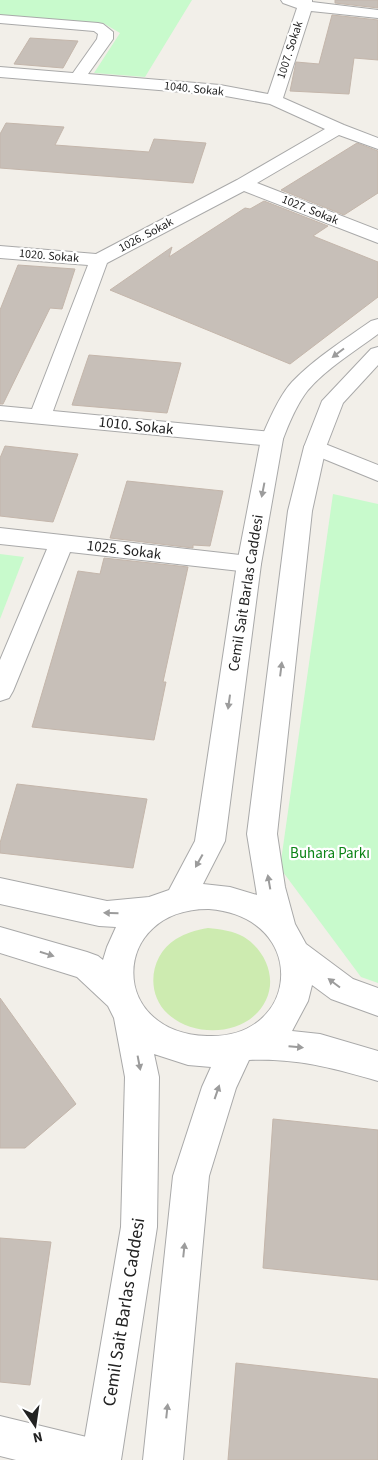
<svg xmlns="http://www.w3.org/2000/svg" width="378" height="1460" font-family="'Source Sans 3',sans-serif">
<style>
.grass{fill:#cdebb0}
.park{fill:#c8facc}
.building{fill:#c7bfb8;stroke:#c4b6ab}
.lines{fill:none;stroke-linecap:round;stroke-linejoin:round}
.minor-casing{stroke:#a9a9a9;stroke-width:2}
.tertiary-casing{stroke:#a9a9a9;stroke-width:2}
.minor{fill:#fff;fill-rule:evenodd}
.tertiary{fill:#fff;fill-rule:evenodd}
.oneway{fill:#9c9c9c}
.labels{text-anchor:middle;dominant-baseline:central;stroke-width:4.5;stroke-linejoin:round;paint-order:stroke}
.far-street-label{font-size:12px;fill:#222;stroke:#fff}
.street-label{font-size:15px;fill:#222;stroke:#fff}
.park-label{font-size:15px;fill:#0c8416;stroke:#fff}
.near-street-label{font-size:18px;fill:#222;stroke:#fff}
</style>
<rect width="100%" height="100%" fill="#f2efe9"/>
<path class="grass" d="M208,928C220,929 234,931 244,937C265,950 277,977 266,1000C249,1036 195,1039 168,1014C145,993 150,955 176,939C186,933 196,930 208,928Z"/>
<g class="park">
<polygon points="0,0 192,0 145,77 94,73 120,33 103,23 0,15"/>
<polygon points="333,494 378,504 378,983 361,977 280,868"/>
<polygon points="0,554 24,557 0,619"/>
</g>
<g class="building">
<polygon points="335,0 378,0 378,8 335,3"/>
<polygon points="332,15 378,20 378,60 354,58 349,94 290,91 296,62 319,64"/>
<polygon points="30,38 78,41 63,68 14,64"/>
<polygon points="6,123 64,127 55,145 149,152 154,139 206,143 193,183 0,168 0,134"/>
<polygon points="357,143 378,151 378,193 344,215 281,190"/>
<polygon points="264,201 328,226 313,236 378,262 378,297 290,364 110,290 172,247 169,257 245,208 250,209"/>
<polygon points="18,265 75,269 62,309 50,308 3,404 0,404 0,310"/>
<polygon points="89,355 181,363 167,413 72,405"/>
<polygon points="5,446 78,454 53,522 0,516 0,458"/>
<polygon points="127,481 223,491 210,546 193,545 193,548 110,538"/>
<polygon points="104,558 188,567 163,682 166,682 154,740 32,727 78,571 100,574"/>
<polygon points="17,784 147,799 133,868 0,853 0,843"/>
<polygon points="0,998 76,1104 25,1148 0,1148"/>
<polygon points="273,1119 378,1130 378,1280 263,1268"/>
<polygon points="0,1238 51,1242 30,1385 0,1382"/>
<polygon points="236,1363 378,1379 378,1460 228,1460"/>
</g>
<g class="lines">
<g class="minor-casing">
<g id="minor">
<polygon points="281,0 312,0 312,2 378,10 378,18 311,11 283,98 344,125 378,138 378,149 339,135 257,183 378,230 378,243 244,191 107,263 53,411 272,432 280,434 283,439 280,444 272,446 0,420 0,406 32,409 88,265 0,258 0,246 96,254 237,180 325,129 270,104 220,95 0,77 0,67 73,73 97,39 98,34 94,31 0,23 0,15 98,23 103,24 113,32 113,39 88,74 220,85 268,94 297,8 283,3"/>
<polygon points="315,440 378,465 378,481 307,452 304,447 307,442"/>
<polygon points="0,528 249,556 258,558 261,564 258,570 249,572 70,552 13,691 9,698 0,701 0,660 47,549 0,544"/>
<polygon points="0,1416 99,1440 113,1446 119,1460 16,1460 0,1456"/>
</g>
</g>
<g class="tertiary-casing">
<path id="tertiary" d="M378,319V334C355,351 326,369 308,390C297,404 289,423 283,439L261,564L225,841L203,884L230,887L257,895L247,834L288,511L304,447L322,401L371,349L378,347V365L343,403L326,447L312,511L277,834L285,887L295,924L306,944L353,979L378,988V1016L331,999L312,985L308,1001L292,1031L320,1034L378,1051V1081C333,1068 297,1058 249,1060L236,1088L209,1176L183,1460H143L173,1176L202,1087L211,1067L188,1065L154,1054L159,1077L157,1227L121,1460H81L121,1227L125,1077L114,1018L108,1006L77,977L0,953V927L87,952L98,956L103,960L107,947L116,927L99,926L0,904V878L107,901L149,897L169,890L195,841L237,564L261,439C268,422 279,396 292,382C315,358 344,340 371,321ZM209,909C310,917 301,1040 207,1036C106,1033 111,908 209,909Z"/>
</g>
<use href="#minor" class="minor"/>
<use href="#tertiary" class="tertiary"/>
</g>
<defs><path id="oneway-solid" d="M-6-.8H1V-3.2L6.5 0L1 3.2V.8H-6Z" transform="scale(1.25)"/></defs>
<g class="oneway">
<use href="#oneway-solid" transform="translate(338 353) rotate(143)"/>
<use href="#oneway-solid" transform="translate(263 490) rotate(101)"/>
<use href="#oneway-solid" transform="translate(281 669) rotate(-83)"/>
<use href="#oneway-solid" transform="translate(229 702) rotate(98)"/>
<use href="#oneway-solid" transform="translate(199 861) rotate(119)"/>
<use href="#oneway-solid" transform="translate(269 882) rotate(-100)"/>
<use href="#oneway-solid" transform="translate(111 913) rotate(-179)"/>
<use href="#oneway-solid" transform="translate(47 954) rotate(17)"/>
<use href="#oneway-solid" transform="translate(334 983) rotate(-143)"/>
<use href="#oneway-solid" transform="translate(296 1047) rotate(5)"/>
<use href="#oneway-solid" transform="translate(139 1063) rotate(79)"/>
<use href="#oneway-solid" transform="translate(217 1092) rotate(-71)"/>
<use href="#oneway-solid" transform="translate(184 1250) rotate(-84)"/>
<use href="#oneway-solid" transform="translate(167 1411) rotate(-84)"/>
</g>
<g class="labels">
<g class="far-street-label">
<text transform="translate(290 50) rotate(-72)">1007. Sokak</text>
<text transform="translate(194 89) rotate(6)">1040. Sokak</text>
<text transform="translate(310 210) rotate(22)">1027. Sokak</text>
<text transform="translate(146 235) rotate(-28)">1026. Sokak</text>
<text transform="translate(49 256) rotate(5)">1020. Sokak</text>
</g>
<g class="street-label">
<text transform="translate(136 426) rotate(6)">1010. Sokak</text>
<text transform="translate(124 550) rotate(7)">1025. Sokak</text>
<text transform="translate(246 593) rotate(-81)">Cemil Sait Barlas Caddesi</text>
</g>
<g class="park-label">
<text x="330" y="853">Buhara Parkı</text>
</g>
<g class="near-street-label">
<text transform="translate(124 1312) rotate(-81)">Cemil Sait Barlas Caddesi</text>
</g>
</g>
<g transform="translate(35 1425) rotate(167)" stroke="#ffffff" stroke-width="4" paint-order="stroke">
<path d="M0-4L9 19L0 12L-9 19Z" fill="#222222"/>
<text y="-8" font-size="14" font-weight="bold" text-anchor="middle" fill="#222222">N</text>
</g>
</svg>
